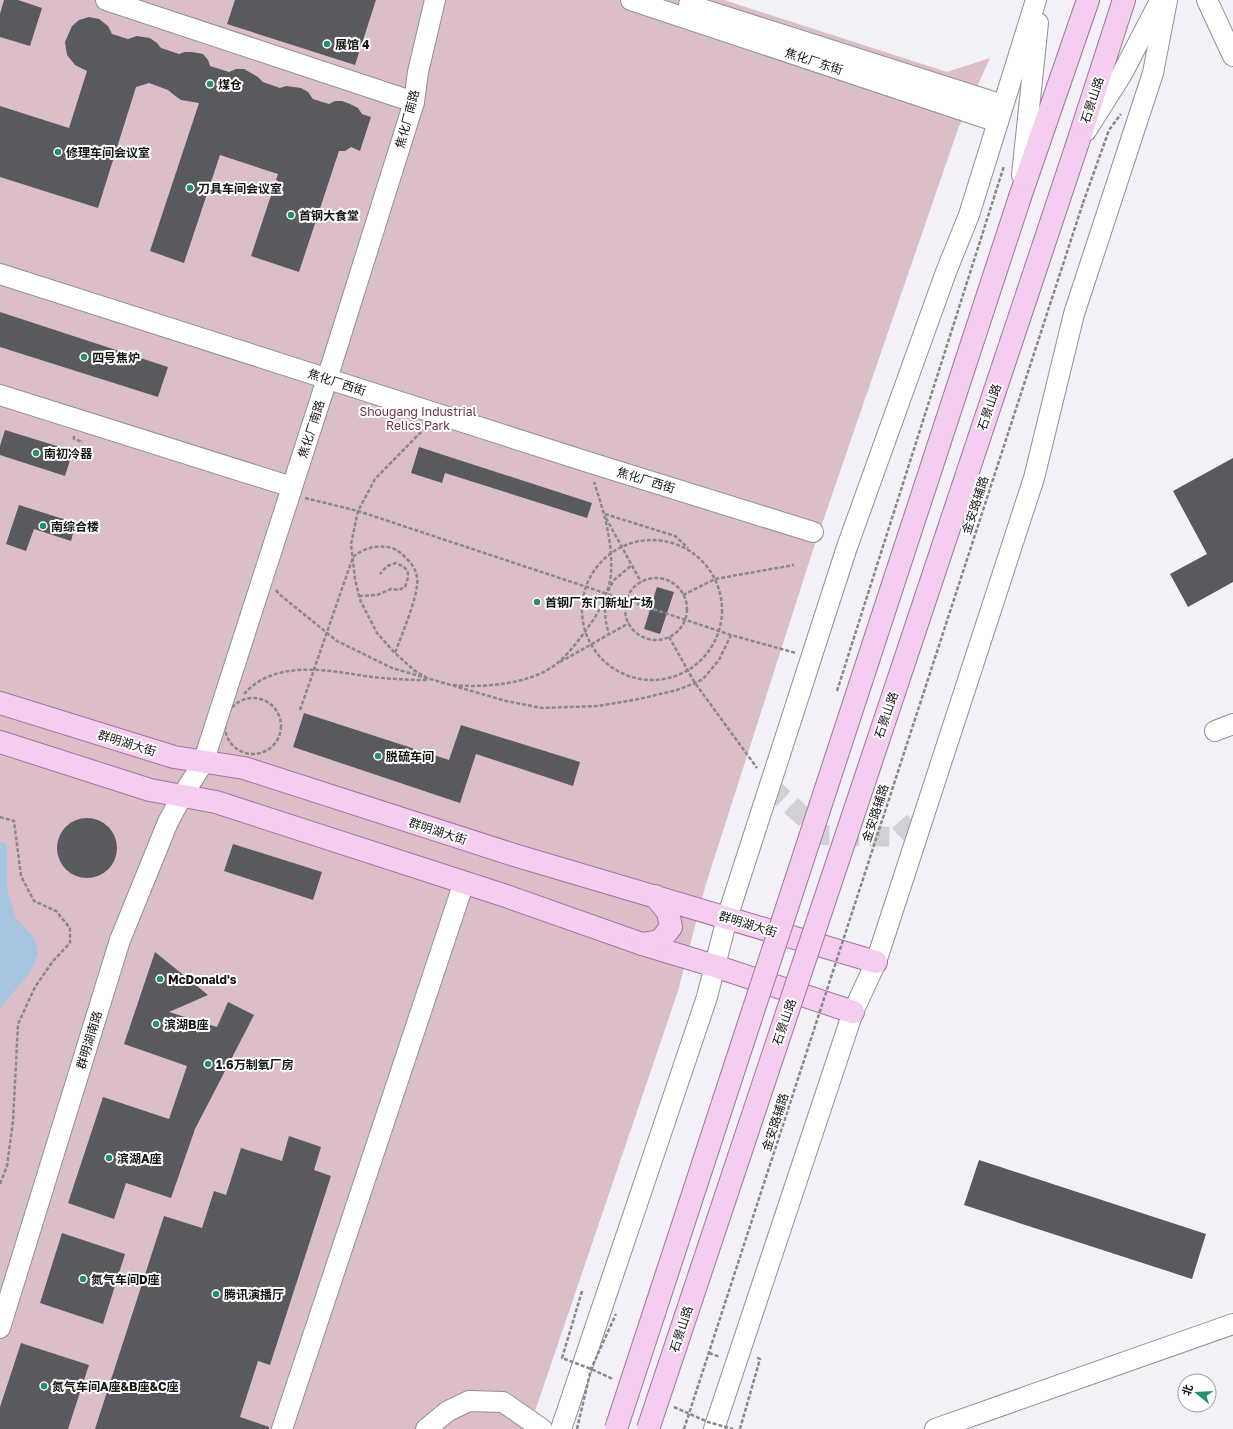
<svg xmlns="http://www.w3.org/2000/svg" width="1233" height="1429" font-family="'Golos Text','Noto Sans SC',sans-serif">
<style>
.green{fill:#dcbec8}
.water{fill:#a7c4e0}
.building{fill:#595a5f}
.lines{fill:none;stroke-linecap:round;stroke-linejoin:round}
.minor-tunnel{stroke:#d2d0d5;stroke-width:20;stroke-dasharray:20 10;stroke-linecap:butt}
.minor-casing{stroke:#929096;stroke-width:22}
.major-casing{stroke:#a1769e;stroke-width:24}
.path{stroke:#8a888c;stroke-width:2.5;stroke-dasharray:4 2;stroke-linecap:butt}
.minor{stroke:#fff;stroke-width:20}
.major{stroke:#f4cdf1;stroke-width:22}
.major-bridge-casing{stroke:#a1769e;stroke-width:24;stroke-linecap:butt}
.path-bridge{stroke:#8a888c;stroke-width:2.5;stroke-dasharray:4 2;stroke-linecap:butt}
.major-bridge{stroke:#f4cdf1;stroke-width:22}
.poi-dot{fill:#278e6a;stroke:#fff;stroke-width:1.5}
.labels{text-anchor:middle;dominant-baseline:central;stroke-width:4;stroke-linejoin:round;paint-order:stroke}
.poi-label{font-size:12px;font-weight:bold;fill:#151416;stroke:#fff;text-anchor:start}
.street-label{font-size:12px;fill:#151416;stroke:#fff}
.park-label{font-size:12px;fill:#693449;stroke:#fff}
</style>
<rect width="100%" height="100%" fill="#f3f1f7"/>
<polygon class="green" points="0,0 724,0 947,72 990,58 958,129 812,553 706,884 678,991 529,1429 0,1429"/>
<polygon class="water" points="0,842 6,844 7,852 7,890 16,918 35,939 38,954 29,974 4,1003 0,1009"/>
<g class="building">
<polygon points="4,0 18,0 42,8 30,46 0,37 0,14"/>
<polygon points="235,0 376,0 355,65 227,24"/>
<polygon points="89,17 99,19 108,26 112,34 128,39 137,36 150,38 157,43 161,48 179,54 185,52 192,52 203,54 208,60 210,66 229,72 236,69 244,69 258,77 263,82 280,88 286,86 301,88 308,92 313,99 329,104 335,101 342,101 350,104 358,108 362,114 371,117 360,151 351,147 345,151 339,151 299,272 251,256 278,174 220,155 184,263 150,251 199,103 181,100 174,95 168,90 149,83 136,87 98,208 0,177 0,106 69,128 87,71 75,65 67,55 65,42 72,26 79,20"/>
<polygon points="0,312 168,367 158,397 0,347"/>
<polygon points="5,430 73,451 65,476 0,455 0,446"/>
<polygon points="419,447 592,503 587,518 445,473 442,483 411,473"/>
<polygon points="1233,458 1233,582 1188,607 1170,574 1207,554 1173,491"/>
<polygon points="19,505 76,523 71,541 34,529 26,551 6,544"/>
<polygon points="657,587 674,592 660,634 644,629"/>
<polygon points="304,713 449,760 461,725 580,762 573,786 476,754 460,803 293,747"/>
<circle cx="87" cy="848" r="30"/>
<polygon points="233,844 322,872 313,900 224,871"/>
<polygon points="155,952 208,995 169,1012 217,1027 228,1002 254,1015 195,1129 171,1198 126,1183 114,1219 68,1203 103,1097 169,1119 187,1066 124,1044"/>
<polygon points="289,1136 321,1147 314,1170 331,1176 270,1365 258,1361 240,1417 269,1427 269,1429 95,1429 164,1216 202,1228 214,1191 226,1195 241,1148 282,1161"/>
<polygon points="979,1160 1206,1234 1192,1279 964,1205"/>
<polygon points="62,1233 125,1254 103,1324 40,1303"/>
<polygon points="21,1343 89,1365 68,1429 0,1429 0,1407"/>
</g>
<g class="lines">
<polyline class="minor-tunnel" points="769,785 823,835 897,837 925,812"/>
<g class="minor-casing">
<g id="minor">
<polyline points="106,0 414,102"/>
<polyline points="631,0 998,122"/>
<polyline points="1207,0 1233,56"/>
<polyline points="689,5 1003,105"/>
<polyline points="1086,131 1122,74 1160,1"/>
<polyline points="1022,175 1038,23"/>
<polyline points="0,274 588,462 813,532"/>
<polyline points="0,395 292,487"/>
<polyline points="1215,731 1233,724"/>
<polyline points="0,1328 120,940 168,822 182,796 203,763 327,379 414,102 418,72 435,0"/>
<polyline points="282,1429 464,882"/>
<polyline points="426,1429 448,1411 469,1401 503,1402 542,1429"/>
<polyline points="561,1429 707,997 727,918 847,547 946,272 969,215 1036,0"/>
<polyline points="714,1429 853,1012 876,962 1034,478 1074,314 1153,73 1167,0"/>
<polyline points="935,1429 1233,1324"/>
</g>
</g>
<g class="major-casing">
<g id="major">
<polyline points="1078,142 1124,0"/>
<polyline points="1020,197 1088,0"/>
<polyline points="0,703 174,757 244,768 514,855 876,962"/>
<polyline points="0,742 150,790 216,802 503,895 642,944 715,966 853,1012"/>
<polyline points="642,944 660,941 671,927 668,912 655,896"/>
</g>
</g>
<g class="path">
<polyline points="997,188 1004,166"/>
<polyline points="1083,203 1109,130 1121,114"/>
<polyline points="426,428 418,435 375,479 358,511 351,544 355,579 359,596 361,602 377,633 395,653 415,671 426,677"/>
<polyline points="74,436 74,439 83,442"/>
<polyline points="305,498 358,511 731,635 796,653"/>
<polyline points="605,514 675,536 688,548"/>
<polyline points="606,518 641,582"/>
<circle cx="652" cy="610" r="70"/>
<circle cx="656" cy="609" r="31"/>
<polyline points="276,590 279,594 337,641 392,668 506,701 542,708 598,706 639,699 677,690 695,683 703,679 719,660 731,635"/>
<polyline points="608,591 614,580 632,565"/>
<polyline points="683,595 715,579 794,565"/>
<path d="M359,596L377,595L391,589L399,590L405,587C410,573 410,569 396,563L387,566L380,574"/>
<path d="M606,597C604,610 605,621 609,634"/>
<polyline points="669,637 695,683 757,768"/>
<polyline points="560,662 629,623"/>
<path d="M453,685C484,688 530,684 555,665C569,654 579,640 589,626C600,611 609,593 611,574C613,542 604,512 594,482"/>
<path d="M244,694C276,658 331,671 372,677C391,679 409,680 428,680"/>
<circle cx="253" cy="726" r="28"/>
<path d="M300,710L353,557C364,548 377,544 392,548C398,550 402,554 407,559C412,564 416,570 417,577C420,593 401,636 395,653"/>
<polyline points="0,817 14,821 21,876 34,901 56,911 70,928 70,943 53,961 35,987 18,1024 13,1121 7,1166 0,1184"/>
<polyline points="709,1353 720,1357"/>
<polyline points="740,1429 760,1359 756,1357"/>
</g>
<use href="#minor" class="minor"/>
<use href="#major" class="major"/>
<g class="major-bridge-casing">
<g id="major-bridge">
<polyline points="616,1429 1020,197"/>
<polyline points="648,1429 1078,142"/>
</g>
</g>
<g class="path-bridge">
<polyline points="837,691 997,188"/>
<polyline points="582,1291 562,1358 591,1369 613,1379"/>
<polyline points="674,1407 708,1422 733,1429"/>
<polyline points="577,1429 591,1369 616,1314"/>
<polyline points="684,1429 1083,203"/>
</g>
<use href="#major-bridge" class="major-bridge"/>
</g>
<g class="poi-dot">
<circle cx="327" cy="44" r="4"/>
<circle cx="210" cy="84" r="4"/>
<circle cx="58" cy="152" r="4"/>
<circle cx="190" cy="188" r="4"/>
<circle cx="291" cy="215" r="4"/>
<circle cx="84" cy="357" r="4"/>
<circle cx="36" cy="453" r="4"/>
<circle cx="43" cy="526" r="4"/>
<circle cx="537" cy="602" r="4"/>
<circle cx="378" cy="756" r="4"/>
<circle cx="160" cy="979" r="4"/>
<circle cx="156" cy="1024" r="4"/>
<circle cx="208" cy="1064" r="4"/>
<circle cx="109" cy="1158" r="4"/>
<circle cx="83" cy="1279" r="4"/>
<circle cx="216" cy="1294" r="4"/>
<circle cx="44" cy="1386" r="4"/>
</g>
<g class="labels">
<g class="poi-label">
<text x="335" y="44">展馆 4</text>
<text x="218" y="84">煤仓</text>
<text x="66" y="152">修理车间会议室</text>
<text x="198" y="188">刀具车间会议室</text>
<text x="299" y="215">首钢大食堂</text>
<text x="92" y="357">四号焦炉</text>
<text x="44" y="453">南初冷器</text>
<text x="51" y="526">南综合楼</text>
<text x="545" y="602">首钢厂东门新址广场</text>
<text x="386" y="756">脱硫车间</text>
<text x="168" y="979">McDonald's</text>
<text x="164" y="1024">滨湖B座</text>
<text x="216" y="1064">1.6万制氧厂房</text>
<text x="117" y="1158">滨湖A座</text>
<text x="91" y="1279">氮气车间D座</text>
<text x="224" y="1294">腾讯演播厅</text>
<text x="52" y="1386">氮气车间A座&amp;B座&amp;C座</text>
</g>
<g class="street-label">
<text transform="translate(814 61) rotate(18)">焦化厂东街</text>
<text transform="translate(1092 100) rotate(-72)">石景山路</text>
<text transform="translate(407 119) rotate(-75)">焦化厂南路</text>
<text transform="translate(337 382) rotate(18)">焦化厂西街</text>
<text transform="translate(989 407) rotate(-71)">石景山路</text>
<text transform="translate(311 429) rotate(-72)">焦化厂南路</text>
<text transform="translate(646 480) rotate(17)">焦化厂西街</text>
<text transform="translate(975 505) rotate(-72)">金安路辅路</text>
<text transform="translate(886 715) rotate(-71)">石景山路</text>
<text transform="translate(127 743) rotate(17)">群明湖大街</text>
<text transform="translate(875 813) rotate(-72)">金安路辅路</text>
<text transform="translate(438 831) rotate(18)">群明湖大街</text>
<text transform="translate(748 924) rotate(17)">群明湖大街</text>
<text transform="translate(784 1022) rotate(-71)">石景山路</text>
<text transform="translate(89 1040) rotate(-73)">群明湖南路</text>
<text transform="translate(775 1122) rotate(-72)">金安路辅路</text>
<text transform="translate(681 1329) rotate(-72)">石景山路</text>
</g>
<g class="park-label">
<text x="418" y="411">Shougang Industrial<tspan x="418" dy="14">Relics Park</tspan></text>
</g>
</g>
<g transform="translate(1197 1393) rotate(288)"><circle r="19" fill="#ffffff" stroke="#a1a1a2"/>
<path d="M0-3L7 15L0 10L-7 15Z" fill="#278e6a"/>
<text y="-6" font-size="11" font-weight="bold" text-anchor="middle" fill="#151416">北</text>
</g>
</svg>
